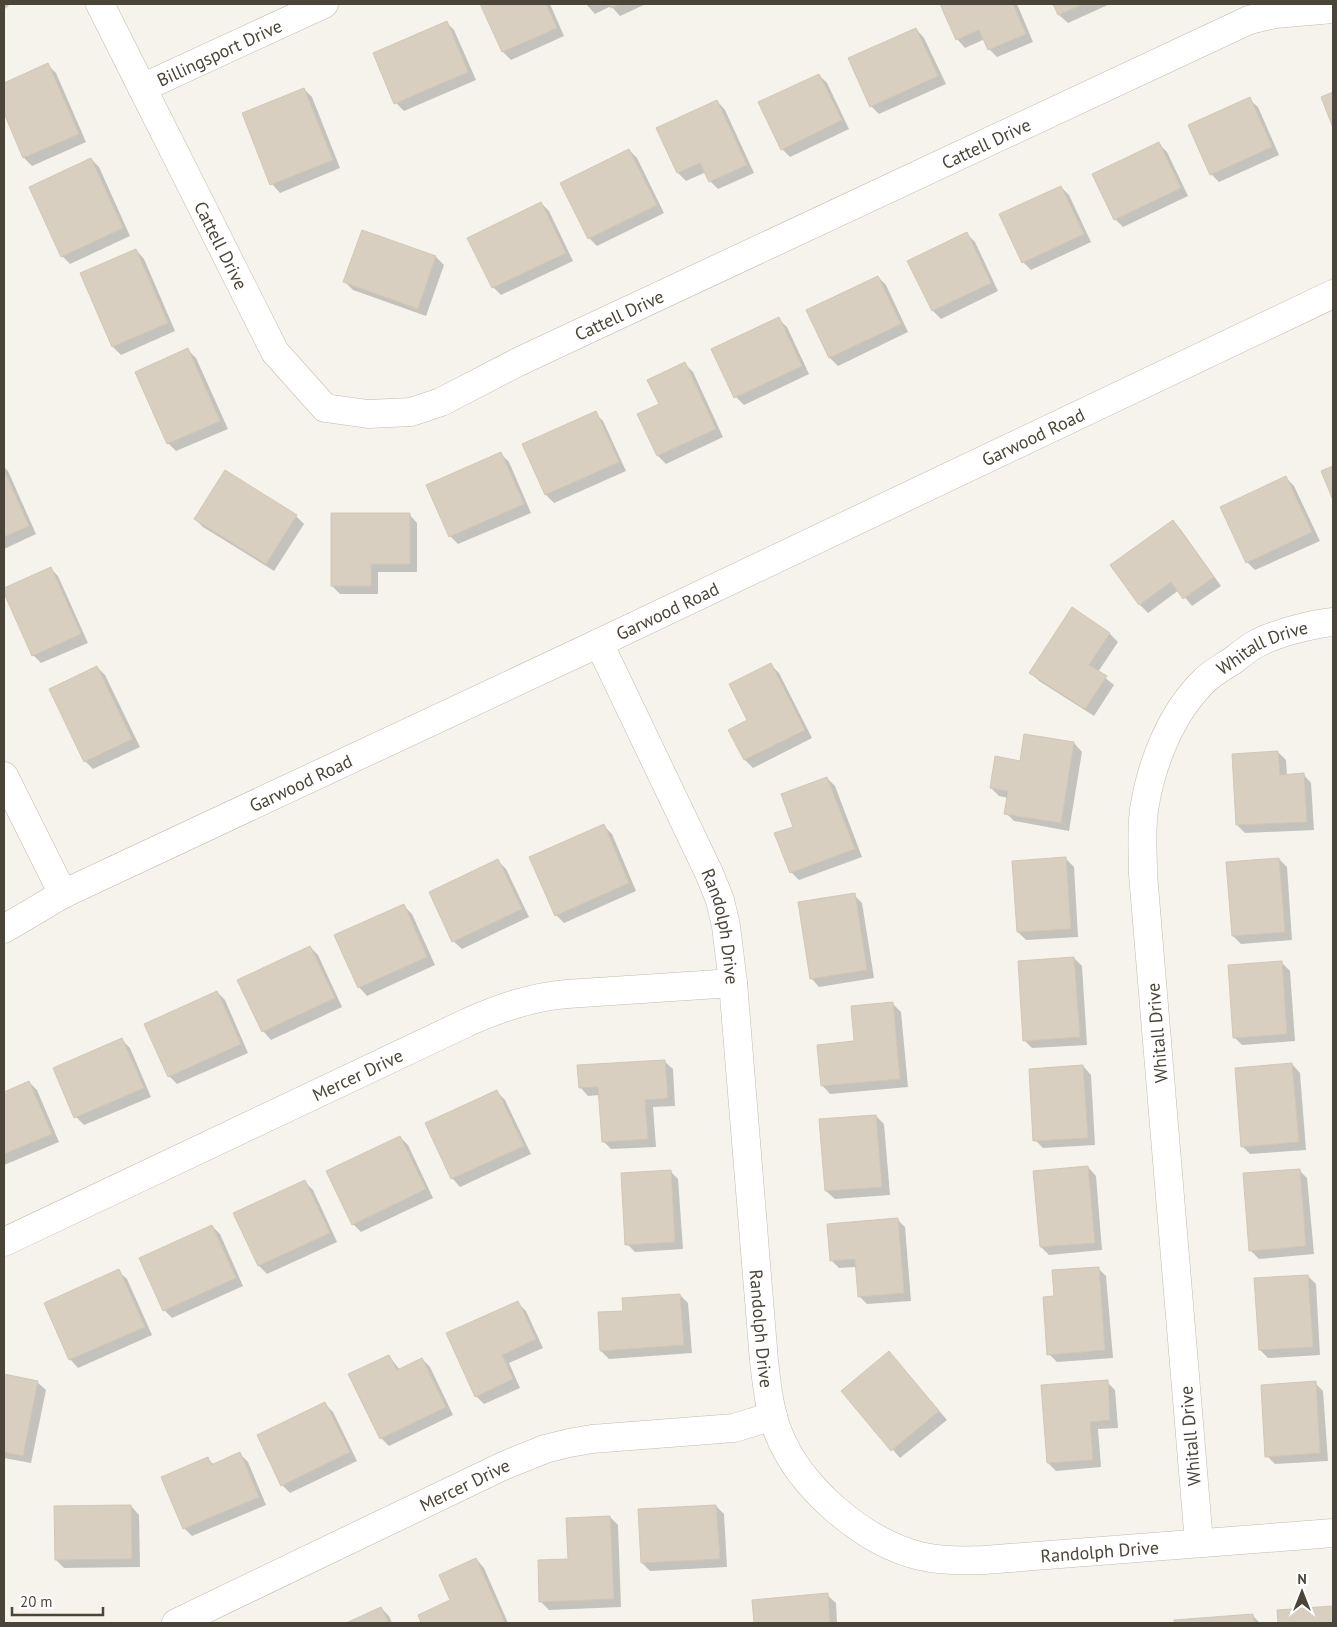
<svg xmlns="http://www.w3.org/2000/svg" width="1337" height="1627" font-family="'PT Sans',sans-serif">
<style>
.shadow{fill:#0003}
.building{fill:#d8cfc1;stroke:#d3c7b4}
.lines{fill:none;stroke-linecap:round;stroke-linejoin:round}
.minor-casing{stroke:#c2bbae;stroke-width:29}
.minor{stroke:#fff;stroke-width:28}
.labels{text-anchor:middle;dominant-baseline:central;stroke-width:4.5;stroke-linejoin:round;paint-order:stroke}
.street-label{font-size:18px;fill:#4b4439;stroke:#fff}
</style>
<rect width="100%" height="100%" fill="#f6f3ec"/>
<g class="shadow">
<polygon points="4,4 10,4 4,10"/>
<polygon points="481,4 550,4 564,36 511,60 503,52"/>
<polygon points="586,4 646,4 620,16 611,6 595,14"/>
<polygon points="941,4 1017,4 1033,42 997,57 989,49 985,39 965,48 957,39"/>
<polygon points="1055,4 1110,4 1068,23 1059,15"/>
<polygon points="446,22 454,30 476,80 404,111 396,103"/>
<polygon points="916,29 924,38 946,84 879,114 871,106"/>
<polygon points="48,65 56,73 86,142 32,166 24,158 4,110 4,84"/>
<polygon points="819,75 827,83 849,129 790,157 782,149"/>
<polygon points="304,89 312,97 340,168 280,193 272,184 243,113"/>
<polygon points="1249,99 1258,107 1279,155 1219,182 1211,174"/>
<polygon points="717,101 725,110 754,173 718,189 710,181 706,172 686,181 678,173"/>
<polygon points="1159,144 1167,152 1188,196 1123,227 1115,219 1094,175"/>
<polygon points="629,150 637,158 664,213 597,246 589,238"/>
<polygon points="91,159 99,167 130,236 70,264 62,256"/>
<polygon points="1061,187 1069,195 1091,242 1031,270 1023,262"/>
<polygon points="541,203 549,211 573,261 501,295 493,287"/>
<polygon points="362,232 436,257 444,265 426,316 353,290 345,282"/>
<polygon points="967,234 975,242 998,291 941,319 933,311"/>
<polygon points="136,250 144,259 175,331 121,355 113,347 81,274"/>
<polygon points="878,277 886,285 908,332 838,366 830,358 808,311"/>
<polygon points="778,319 787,327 809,374 744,405 736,397"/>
<polygon points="188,350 196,358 228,429 176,451 168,443"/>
<polygon points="685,364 693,372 723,437 666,464 658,456 638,414 660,404"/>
<polygon points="595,413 603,421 626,471 554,503 546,495 524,445"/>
<polygon points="501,454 509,462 531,513 458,544 450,536"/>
<polygon points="4,467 8,471 36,534 4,549"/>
<polygon points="225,471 296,516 304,524 274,571 203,527 195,519"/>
<polygon points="1286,478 1294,486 1320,541 1255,570 1247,562"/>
<polygon points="409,514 417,523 417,572 378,572 378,594 340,594 332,586"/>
<polygon points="1172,522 1181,530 1221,586 1192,606 1179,590 1148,613 1140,605"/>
<polygon points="50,568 58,576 88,643 41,663 33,655 4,589"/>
<polygon points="1072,609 1110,634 1118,642 1098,672 1114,685 1094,716 1039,681 1031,673"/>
<polygon points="771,665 779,673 812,738 753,768 745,760 730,730 749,720"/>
<polygon points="97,667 105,675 140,747 93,769 85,761"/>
<polygon points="1025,735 1074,743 1082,752 1069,831 1014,821 1006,813 1008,798 999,796 991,788 1021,762"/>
<polygon points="1278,752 1286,760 1287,775 1303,774 1311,783 1314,830 1245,833 1237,825"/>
<polygon points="827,778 835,786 862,857 799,880 791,872 794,828"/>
<polygon points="604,826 612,834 636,891 564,923 556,915"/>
<polygon points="1066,859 1074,867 1078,937 1026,940 1018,932"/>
<polygon points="1279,859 1287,867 1292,940 1241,944 1233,936"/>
<polygon points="498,861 506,869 529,917 462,949 453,941"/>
<polygon points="854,895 862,903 874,978 819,987 811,978"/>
<polygon points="404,906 412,914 435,965 367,996 359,987"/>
<polygon points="310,947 318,955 342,1007 271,1040 263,1031 239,981"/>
<polygon points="1074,958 1082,966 1087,1045 1032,1048 1024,1040"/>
<polygon points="1282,963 1290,971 1295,1041 1242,1045 1234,1037"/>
<polygon points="217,992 225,1000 248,1053 177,1084 169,1076"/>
<polygon points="893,1004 901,1012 908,1087 830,1094 822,1085 855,1042"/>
<polygon points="122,1040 130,1048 151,1097 84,1125 76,1117"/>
<polygon points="664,1061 673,1069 675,1106 653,1107 656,1147 611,1149 603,1141 600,1095 588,1096 580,1087"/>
<polygon points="1292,1064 1300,1073 1306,1150 1250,1154 1242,1146"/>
<polygon points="1083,1066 1091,1075 1095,1145 1043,1148 1035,1140"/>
<polygon points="29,1082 37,1090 59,1142 4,1165 4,1093"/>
<polygon points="497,1092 505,1100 531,1154 460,1187 452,1178"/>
<polygon points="876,1116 884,1124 890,1195 835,1199 826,1191"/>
<polygon points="400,1137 408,1145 433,1198 361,1232 353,1224"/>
<polygon points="1088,1167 1096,1176 1102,1250 1049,1255 1041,1247"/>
<polygon points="1299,1170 1307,1178 1314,1254 1259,1259 1251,1251"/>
<polygon points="670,1171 678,1179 683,1249 635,1252 627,1244"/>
<polygon points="305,1182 313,1190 337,1242 267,1274 259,1266"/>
<polygon points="897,1219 905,1227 911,1301 867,1304 859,1296 856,1267 839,1268 831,1260"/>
<polygon points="212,1226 220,1234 243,1286 172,1318 164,1310"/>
<polygon points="1098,1268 1106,1276 1113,1358 1057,1362 1049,1354 1055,1297"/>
<polygon points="118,1271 127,1279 152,1335 78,1368 70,1359"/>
<polygon points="1308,1276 1316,1284 1320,1355 1268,1358 1260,1350"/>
<polygon points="680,1295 688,1303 692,1353 609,1359 601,1351 624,1312"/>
<polygon points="517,1302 526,1311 543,1348 509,1363 520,1388 484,1404 476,1396"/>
<polygon points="889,1352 947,1420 900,1458 843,1391"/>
<polygon points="389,1356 400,1370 422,1359 430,1367 453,1415 389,1446 381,1438"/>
<polygon points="4,1375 37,1382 46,1390 31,1463 4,1458"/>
<polygon points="1107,1382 1115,1390 1118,1428 1098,1429 1101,1467 1056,1471 1048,1463"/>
<polygon points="1315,1383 1323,1391 1328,1461 1275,1464 1267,1456"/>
<polygon points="325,1404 333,1412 357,1461 290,1493 282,1485"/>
<polygon points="240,1454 248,1462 266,1505 192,1536 184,1528 208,1459 214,1465"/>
<polygon points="131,1506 139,1515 140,1567 64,1568 56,1560"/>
<polygon points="716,1506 724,1514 727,1567 650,1571 642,1563"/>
<polygon points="610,1517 618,1525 621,1607 549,1610 540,1601 569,1560"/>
<polygon points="476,1559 484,1568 508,1623 423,1623 419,1616 452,1601"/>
<polygon points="827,1595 836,1603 837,1623 756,1623 754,1601"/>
<polygon points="1333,1607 1333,1623 1280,1623 1279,1611"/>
<polygon points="381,1608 389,1616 392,1623 349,1623"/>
<polygon points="1252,1615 1260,1623 1176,1623 1176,1621"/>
</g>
<g class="building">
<polygon points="480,4 546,4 557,28 502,52"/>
<polygon points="609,4 621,4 611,8"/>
<polygon points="940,4 1013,4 1026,34 988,50 979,30 956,40"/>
<polygon points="1053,4 1084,4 1058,15"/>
<polygon points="447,21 468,72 394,104 373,53"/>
<polygon points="916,28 938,76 870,107 848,58"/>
<polygon points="48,63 79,134 23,158 4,113 4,83"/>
<polygon points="819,74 842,120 781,150 758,102"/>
<polygon points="304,88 333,160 270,185 242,113"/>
<polygon points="1333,92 1333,128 1321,97"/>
<polygon points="1250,97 1272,147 1210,175 1188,125"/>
<polygon points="717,100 747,165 709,182 700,163 677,173 656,128"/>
<polygon points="1159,142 1181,188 1114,220 1092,174"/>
<polygon points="629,149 657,205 588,239 560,183"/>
<polygon points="91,158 123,228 61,257 29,187"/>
<polygon points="1061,186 1084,234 1022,263 999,214"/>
<polygon points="541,202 566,253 492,288 467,238"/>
<polygon points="362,230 436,256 418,309 343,282"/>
<polygon points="967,232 991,283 932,311 907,261"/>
<polygon points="136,249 168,323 112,347 80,273"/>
<polygon points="878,276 901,324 829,358 806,310"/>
<polygon points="779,317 802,366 734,398 711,349"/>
<polygon points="188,348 220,421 167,444 135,372"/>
<polygon points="685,362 716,429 657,456 637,414 659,404 647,380"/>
<polygon points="596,411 619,462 545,495 522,444"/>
<polygon points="501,452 524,504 449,537 426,485"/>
<polygon points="1333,466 1333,500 1321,471"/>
<polygon points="4,470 29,526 4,537"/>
<polygon points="225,470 297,515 266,564 194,519"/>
<polygon points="1286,476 1312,532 1246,563 1220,507"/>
<polygon points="331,513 410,513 410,564 371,564 371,586 331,586"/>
<polygon points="1173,520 1214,577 1183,599 1171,582 1139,605 1110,565"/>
<polygon points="51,567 81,634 32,656 4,593 4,588"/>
<polygon points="1072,607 1110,633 1089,665 1107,676 1085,709 1029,673"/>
<polygon points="771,663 805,730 744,760 728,730 747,720 729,684"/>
<polygon points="97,666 132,739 84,762 49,689"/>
<polygon points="1024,734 1074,742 1061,823 1004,814 1008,791 990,788 995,756 1020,761"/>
<polygon points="1278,751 1280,775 1304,773 1307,822 1236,825 1232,754"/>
<polygon points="827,777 855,849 790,873 774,833 793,827 781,794"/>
<polygon points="604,824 629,883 555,916 529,857"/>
<polygon points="1066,857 1071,929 1017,932 1012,861"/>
<polygon points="1279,858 1285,932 1232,936 1226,862"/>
<polygon points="498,859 522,909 452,942 429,892"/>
<polygon points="855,893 867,970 810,979 798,902"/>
<polygon points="404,904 427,957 358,988 334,935"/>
<polygon points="310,946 335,998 262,1032 237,980"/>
<polygon points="1074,957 1080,1037 1023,1041 1018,961"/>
<polygon points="1282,961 1287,1034 1233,1038 1228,965"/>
<polygon points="217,991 241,1044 168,1077 144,1024"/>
<polygon points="893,1002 900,1079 821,1086 817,1045 854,1041 851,1006"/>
<polygon points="122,1038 144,1088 74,1118 53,1068"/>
<polygon points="665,1060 668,1098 645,1100 648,1139 602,1142 598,1087 579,1088 577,1065"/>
<polygon points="1292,1063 1299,1142 1241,1147 1235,1068"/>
<polygon points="1083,1065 1088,1138 1033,1141 1029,1069"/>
<polygon points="29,1081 52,1134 4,1154 4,1092"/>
<polygon points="497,1090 524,1146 451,1179 425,1123"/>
<polygon points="876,1115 882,1187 825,1191 819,1119"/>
<polygon points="400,1136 426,1189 352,1225 326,1171"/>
<polygon points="1088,1166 1095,1243 1040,1247 1033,1171"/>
<polygon points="1300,1169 1306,1246 1249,1251 1243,1173"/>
<polygon points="671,1170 675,1242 625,1245 621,1173"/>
<polygon points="305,1180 330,1233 258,1266 233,1213"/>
<polygon points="898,1218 904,1293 858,1297 855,1259 830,1261 827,1224"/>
<polygon points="212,1225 236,1278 163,1311 139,1258"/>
<polygon points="1099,1267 1105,1350 1047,1355 1043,1297 1054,1296 1052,1270"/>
<polygon points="119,1269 145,1327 69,1360 44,1303"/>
<polygon points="1308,1275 1313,1347 1259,1350 1254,1278"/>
<polygon points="680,1294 684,1345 600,1351 598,1312 623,1311 622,1298"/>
<polygon points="518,1301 536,1339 502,1355 513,1379 475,1397 446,1333"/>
<polygon points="889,1351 939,1411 891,1451 841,1391"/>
<polygon points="389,1355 397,1370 422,1358 446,1407 380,1439 348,1374"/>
<polygon points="4,1374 38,1381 23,1456 4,1452"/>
<polygon points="1108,1380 1110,1420 1090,1422 1093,1460 1047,1463 1041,1385"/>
<polygon points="1316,1381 1320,1453 1265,1457 1261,1385"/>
<polygon points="325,1402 350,1452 281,1486 257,1435"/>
<polygon points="240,1452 259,1497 183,1529 161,1477 208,1457 211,1465"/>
<polygon points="131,1505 132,1559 55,1560 54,1506"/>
<polygon points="716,1505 720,1559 641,1563 638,1509"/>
<polygon points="610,1516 614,1599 539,1602 538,1560 568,1559 566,1518"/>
<polygon points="476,1558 505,1623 421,1623 418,1615 450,1600 439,1575"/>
<polygon points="828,1593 830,1623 754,1623 752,1600"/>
<polygon points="1333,1606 1333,1623 1278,1623 1277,1610"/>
<polygon points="381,1607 389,1623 346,1623"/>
<polygon points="1253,1614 1254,1623 1174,1623 1174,1620"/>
</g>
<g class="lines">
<g class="minor-casing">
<g id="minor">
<path id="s1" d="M100,4L275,352L325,408L368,414L411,412L441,402L518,362L1249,20L1275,14L1333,9"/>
<path id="s2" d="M142,88L324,4"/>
<path id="s3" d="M599,643L709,873L720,900L726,926L733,983L764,1361C767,1385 769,1409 778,1432C799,1487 863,1542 920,1556C941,1561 963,1561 984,1560L1333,1533"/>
<polyline points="4,776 63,894"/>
<path id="s4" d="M4,929L63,894L599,643L1333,294"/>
<path id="s5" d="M4,1242L466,1023C500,1008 531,997 567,994L733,983"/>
<path id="s6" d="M1199,1543L1143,874C1143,853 1141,831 1144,810C1151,764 1171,713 1204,681C1213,672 1225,666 1235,659C1241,654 1247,649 1254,645C1273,634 1311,624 1333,622"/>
<path id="s7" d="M176,1623L503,1466L545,1449L569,1443L592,1439L734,1428L773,1416"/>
</g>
</g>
<use href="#minor" class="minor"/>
</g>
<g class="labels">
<g class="street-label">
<text stroke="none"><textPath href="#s2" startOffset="85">Billingsport Drive</textPath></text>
<text stroke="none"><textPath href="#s1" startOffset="1186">Cattell Drive</textPath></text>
<text stroke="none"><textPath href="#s1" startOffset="270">Cattell Drive</textPath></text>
<text stroke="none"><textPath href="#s1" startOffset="781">Cattell Drive</textPath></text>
<text stroke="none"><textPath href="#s4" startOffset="1141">Garwood Road</textPath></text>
<text stroke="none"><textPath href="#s4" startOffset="736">Garwood Road</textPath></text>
<text stroke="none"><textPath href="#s6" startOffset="948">Whitall Drive</textPath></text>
<text stroke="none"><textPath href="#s4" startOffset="331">Garwood Road</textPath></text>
<text stroke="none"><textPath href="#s3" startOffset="310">Randolph Drive</textPath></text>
<text transform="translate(1157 1033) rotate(-95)">Whitall Drive</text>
<text stroke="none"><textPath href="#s5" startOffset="391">Mercer Drive</textPath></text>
<text stroke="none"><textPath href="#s3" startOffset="715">Randolph Drive</textPath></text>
<text transform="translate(1190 1436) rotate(-95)">Whitall Drive</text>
<text stroke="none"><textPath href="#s7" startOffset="320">Mercer Drive</textPath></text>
<text stroke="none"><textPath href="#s3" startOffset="1195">Randolph Drive</textPath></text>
</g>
</g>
<rect width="1337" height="1627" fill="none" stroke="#4b4439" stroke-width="10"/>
<g transform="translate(1302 1592)" stroke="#ffffff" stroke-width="4" paint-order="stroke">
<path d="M0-4L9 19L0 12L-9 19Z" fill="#4b4439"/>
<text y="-8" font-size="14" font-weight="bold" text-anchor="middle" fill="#4b4439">N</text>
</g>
<path d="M12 1607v8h91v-8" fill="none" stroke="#4b4439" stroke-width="2.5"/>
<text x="20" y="1607" font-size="15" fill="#4b4439" stroke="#ffffff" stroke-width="4" paint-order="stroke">20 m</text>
</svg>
